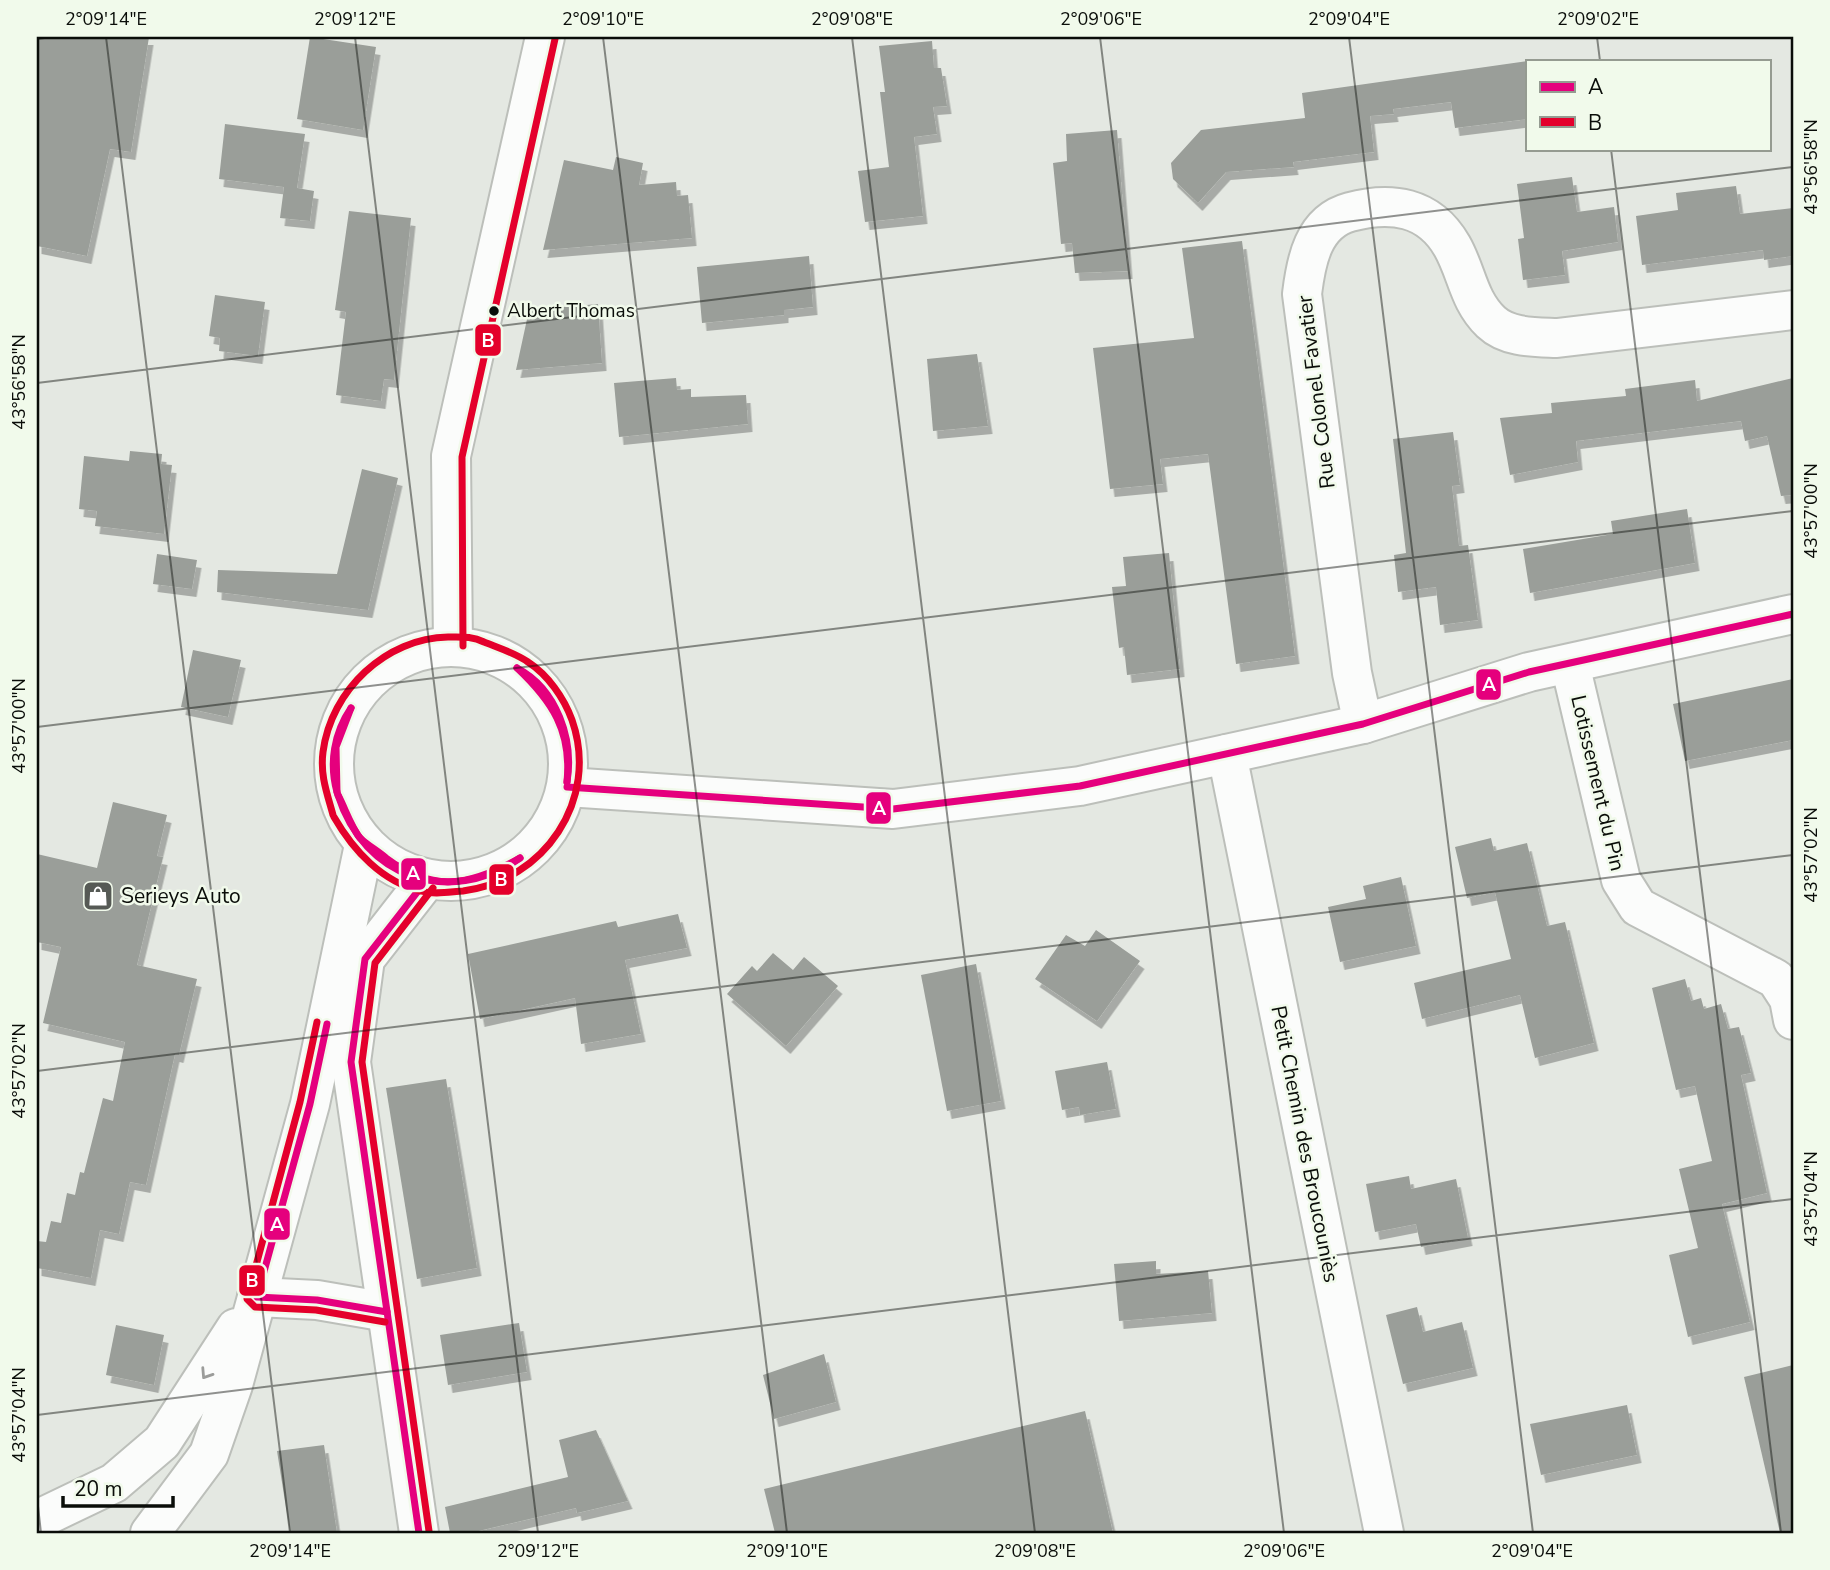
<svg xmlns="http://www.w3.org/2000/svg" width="1830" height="1570" font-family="'Nunito Sans',sans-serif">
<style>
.building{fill:#9a9e99;filter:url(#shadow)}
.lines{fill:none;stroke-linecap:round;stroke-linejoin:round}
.minor-casing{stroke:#bcbfba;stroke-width:42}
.major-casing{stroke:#bcbfba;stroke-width:42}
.minor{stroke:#fbfcfb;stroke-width:38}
.major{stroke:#fbfcfb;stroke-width:38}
.bus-1-casing{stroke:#f1faeb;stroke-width:12}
.bus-2-casing{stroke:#f1faeb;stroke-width:12}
.bus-1{stroke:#e5007d;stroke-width:7}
.bus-2{stroke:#e4002b;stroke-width:7}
.oneway{stroke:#9b9c9a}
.ticks{fill:none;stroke:#0a0d09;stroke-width:2;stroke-opacity:0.45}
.bus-dot{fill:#0a0d09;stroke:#f1faeb;stroke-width:2.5}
.labels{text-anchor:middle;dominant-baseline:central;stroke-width:5;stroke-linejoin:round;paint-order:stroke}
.bus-label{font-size:19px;fill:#0a0d09;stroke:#f1faeb;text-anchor:start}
.street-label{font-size:21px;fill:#0a0d09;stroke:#f1faeb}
.poi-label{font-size:21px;fill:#0a0d09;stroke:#f1faeb;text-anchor:start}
.line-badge{stroke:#f1faeb;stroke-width:2.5}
.badge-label{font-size:19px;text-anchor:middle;font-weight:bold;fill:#fff}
.neatline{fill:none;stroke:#0a0d09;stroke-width:2.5}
.ticks-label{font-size:18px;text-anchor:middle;fill:#0a0d09}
</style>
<defs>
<filter id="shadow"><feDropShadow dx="4.5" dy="8" stdDeviation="0" flood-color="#0004"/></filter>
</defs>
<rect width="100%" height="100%" fill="#e4e8e2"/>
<g class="building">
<polygon points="37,37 149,37 131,152 110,149 87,256 37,246"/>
<polygon points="310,37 376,47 363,130 297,119"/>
<polygon points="932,41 934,68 941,68 947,106 933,107 937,134 914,137 923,216 865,222 858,171 889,167 880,92 885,92 879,46"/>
<polygon points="1527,61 1527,119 1455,128 1451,102 1393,109 1394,114 1370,116 1374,152 1293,162 1294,167 1226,172 1198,203 1173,179 1171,163 1201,130 1305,118 1302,93"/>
<polygon points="225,124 305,134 297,188 314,191 310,221 280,218 284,187 219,179"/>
<polygon points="1117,130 1128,271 1075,273 1072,243 1061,244 1053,163 1067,161 1066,134"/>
<polygon points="616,157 643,163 639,185 676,182 677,196 688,195 692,238 543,250 564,160 613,170"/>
<polygon points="1572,177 1577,212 1614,207 1618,242 1562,251 1565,275 1523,280 1518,239 1524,238 1517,184"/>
<polygon points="1736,186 1740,214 1793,208 1793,256 1764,260 1763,250 1642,265 1636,216 1678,210 1676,193"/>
<polygon points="349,211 411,218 394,380 384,379 381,401 336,395 346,312 335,310"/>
<polygon points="1242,241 1295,656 1236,664 1208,454 1160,459 1163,484 1110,489 1093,348 1194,338 1182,248"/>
<polygon points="809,256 813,307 784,310 784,315 702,323 697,267"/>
<polygon points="215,295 265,302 258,356 219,351 220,338 209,336"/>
<polygon points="598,304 602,363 516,370 529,310"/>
<polygon points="977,354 988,426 933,431 927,359"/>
<polygon points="676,378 677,390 691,389 691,397 746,395 748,424 619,437 614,383"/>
<polygon points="1793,378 1793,495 1781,496 1767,436 1745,441 1741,421 1576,441 1578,462 1510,475 1500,418 1552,413 1551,403 1626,396 1625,389 1695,380 1697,401"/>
<polygon points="1453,432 1460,485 1452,486 1459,546 1468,545 1478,620 1440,625 1436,587 1398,592 1394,555 1406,553 1393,439"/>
<polygon points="130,451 162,454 161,464 172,465 164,534 95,526 97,511 79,509 84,456 129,461"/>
<polygon points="362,469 398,478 368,610 217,592 218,570 337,574"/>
<polygon points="1687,509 1695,563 1530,593 1523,549 1613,534 1611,521"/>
<polygon points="1169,553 1180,669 1127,675 1124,647 1119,648 1112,587 1126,586 1123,557"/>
<polygon points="157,554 197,560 192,589 153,584"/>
<polygon points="193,650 241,660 228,717 181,707"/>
<polygon points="1793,679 1793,740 1685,761 1673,704"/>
<polygon points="113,802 167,815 157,856 163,857 137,965 197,979 179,1055 175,1054 146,1185 130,1182 119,1234 100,1230 91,1278 37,1268 37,1241 46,1242 51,1221 61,1223 67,1193 75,1195 80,1172 84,1173 103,1098 113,1101 125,1042 43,1023 61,947 37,942 37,854 97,868"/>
<polygon points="1491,838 1494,851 1527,843 1547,926 1565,922 1594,1043 1535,1058 1520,995 1422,1019 1414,983 1511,959 1495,892 1467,898 1455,847"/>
<polygon points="1401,877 1416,946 1340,962 1328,907 1366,899 1363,886"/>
<polygon points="678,914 687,948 625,960 641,1034 581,1044 575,998 480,1019 468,954 616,921 618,927"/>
<polygon points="1096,930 1140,961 1097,1021 1035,979 1066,935 1085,946"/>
<polygon points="773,953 793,970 804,957 838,986 786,1046 727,994 752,966 757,971"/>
<polygon points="976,964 1001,1101 947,1111 921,975"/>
<polygon points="1685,979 1691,1001 1701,998 1704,1009 1721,1004 1728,1029 1739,1027 1751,1073 1741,1075 1767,1193 1722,1204 1750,1322 1688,1337 1669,1255 1698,1248 1679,1169 1712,1161 1695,1086 1676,1090 1652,988"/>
<polygon points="1107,1062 1116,1109 1080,1115 1079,1107 1062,1110 1055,1071"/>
<polygon points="446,1079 477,1268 417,1279 386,1088"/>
<polygon points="1409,1176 1411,1189 1456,1179 1468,1238 1421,1247 1416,1224 1375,1232 1366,1184"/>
<polygon points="1156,1261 1156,1274 1208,1271 1212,1313 1119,1321 1114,1264"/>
<polygon points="1417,1307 1423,1332 1462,1322 1473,1368 1403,1384 1386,1315"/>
<polygon points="519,1323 527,1372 448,1385 440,1335"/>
<polygon points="116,1325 164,1335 154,1385 106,1375"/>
<polygon points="824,1354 836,1402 774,1419 763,1375"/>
<polygon points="1793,1365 1793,1533 1780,1533 1744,1377"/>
<polygon points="1627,1405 1637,1455 1541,1475 1530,1424"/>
<polygon points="1085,1411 1113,1533 775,1533 764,1489"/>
<polygon points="596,1430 628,1501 577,1513 576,1508 470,1533 450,1533 445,1507 568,1477 559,1440"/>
<polygon points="324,1445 337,1533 290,1533 277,1451"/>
</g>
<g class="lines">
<g class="minor-casing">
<g id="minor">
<polyline points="1570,664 1621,880 1638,907 1776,979 1789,999 1793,1020"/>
<path d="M1363,724L1352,673L1302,294C1306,261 1313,222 1350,212C1391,201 1429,206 1452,246C1467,272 1468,300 1491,322C1508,338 1535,337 1557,338L1793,310"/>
<polyline points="1227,754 1384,1533"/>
<polyline points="567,787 893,809 1080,786 1363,724 1529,672 1793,614"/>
<polyline points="257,1297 317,1300 387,1312"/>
<polyline points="419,1533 351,1062 365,959 425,882"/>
</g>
</g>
<g class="major-casing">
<g id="major">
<polyline points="453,646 451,456 545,37"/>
<circle cx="451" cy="764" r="117"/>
<polyline points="37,1520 114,1483 162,1442 236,1328"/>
<polyline points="150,1533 209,1454 233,1385 310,1104 364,845"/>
</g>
</g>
<use href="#minor" class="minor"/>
<use href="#major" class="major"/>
<g class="bus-1-casing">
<g id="bus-1">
<path d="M517,668C557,689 574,740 567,782"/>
<path d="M517,668C552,701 572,731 567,782"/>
<polyline points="567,787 893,809 1080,786 1363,724 1529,672 1793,614"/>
<path d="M337,792C329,763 334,733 351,708"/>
<polyline points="337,792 336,747 351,708"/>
<path d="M338,795C345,808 351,827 360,838C367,845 378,851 386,858C433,893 470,886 520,858"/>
<path d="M338,795C364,878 449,907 520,858"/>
<polyline points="327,1024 310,1104 257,1297 317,1300 387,1312"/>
<polyline points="419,1533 351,1062 365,959 425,882"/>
</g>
</g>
<g class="bus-2-casing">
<g id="bus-2">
<polyline points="463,646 462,457 555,39"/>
<path d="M333,815C327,793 320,775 323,752C331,690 386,638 448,637C462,637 472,636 484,642C499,648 515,653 528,662C548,675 564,698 572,720C600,800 544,881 463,891C449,892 434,895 421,891C382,882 353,850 334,817"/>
<polyline points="317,1022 300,1102 247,1299 255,1307 316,1310 385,1322"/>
<polyline points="429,1531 362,1062 375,963 433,888"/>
</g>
</g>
<use href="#bus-1" class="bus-1"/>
<use href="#bus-2" class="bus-2"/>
</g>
<defs><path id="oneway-chevron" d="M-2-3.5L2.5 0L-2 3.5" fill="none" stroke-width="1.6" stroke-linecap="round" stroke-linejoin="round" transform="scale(1.75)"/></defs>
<use class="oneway" href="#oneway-chevron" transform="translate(206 1374) rotate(123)"/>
<path class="ticks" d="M106,37L290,1533M355,37L538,1533M603,37L787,1533M852,37L1035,1533M1100,37L1284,1533M1349,37L1533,1533M1597,37L1600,61M37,39L52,37M1611,149L1781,1533M37,383L1793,167M37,727L1793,511M37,1071L1793,855M37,1415L1793,1199M37,1497L41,1533"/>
<defs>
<g id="shop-square" transform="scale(1.575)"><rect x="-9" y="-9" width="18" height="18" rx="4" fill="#565a55" stroke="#f1faeb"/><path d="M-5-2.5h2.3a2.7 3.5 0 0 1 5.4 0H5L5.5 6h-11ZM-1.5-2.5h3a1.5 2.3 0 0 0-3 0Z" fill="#fff"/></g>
</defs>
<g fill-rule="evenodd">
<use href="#shop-square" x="98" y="896"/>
</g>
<circle class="bus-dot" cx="494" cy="311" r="6"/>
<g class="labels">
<g class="bus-label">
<text x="507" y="311">Albert Thomas</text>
</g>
<g class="street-label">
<text transform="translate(1316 392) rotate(-97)">Rue Colonel Favatier</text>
<text transform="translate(1598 783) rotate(77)">Lotissement du Pin</text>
<text transform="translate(1305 1144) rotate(79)">Petit Chemin des Broucouniès</text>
</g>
<g class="poi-label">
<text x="121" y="896">Serieys Auto</text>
</g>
</g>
<g class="line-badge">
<rect x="474" y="323" width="28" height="34" rx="7" fill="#e4002b"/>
<rect x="1475" y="668" width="27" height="33" rx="7" fill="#e5007d"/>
<rect x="865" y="791" width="27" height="34" rx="7" fill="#e5007d"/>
<rect x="400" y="857" width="27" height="34" rx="7" fill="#e5007d"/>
<rect x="488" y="863" width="27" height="33" rx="7" fill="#e4002b"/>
<rect x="263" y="1207" width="28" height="34" rx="7" fill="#e5007d"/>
<rect x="238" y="1264" width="28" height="33" rx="7" fill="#e4002b"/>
</g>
<g class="badge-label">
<text x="488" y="347">B</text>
<text x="1489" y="691">A</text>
<text x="879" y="815">A</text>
<text x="413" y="880">A</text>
<text x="501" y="886">B</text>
<text x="277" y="1231">A</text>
<text x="252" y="1287">B</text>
</g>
<rect width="1830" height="1570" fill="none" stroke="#f1faeb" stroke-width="77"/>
<rect x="1526" y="60" width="245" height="91" fill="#f1faeb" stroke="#959b91" stroke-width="2"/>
<rect x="1540" y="82" width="35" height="10" fill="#e5007d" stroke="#959b91" stroke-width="2"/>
<text x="1588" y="94" font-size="21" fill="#0a0d09">A</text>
<rect x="1540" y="117" width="35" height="10" fill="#e4002b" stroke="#959b91" stroke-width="2"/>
<text x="1588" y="130" font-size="21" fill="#0a0d09">B</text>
<path d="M63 1496v10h110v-10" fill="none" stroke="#0a0d09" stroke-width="3.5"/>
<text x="74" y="1496" font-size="21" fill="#0a0d09" stroke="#f1faeb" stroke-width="5" paint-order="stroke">20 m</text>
<rect x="38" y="38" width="1754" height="1494" class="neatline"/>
<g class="ticks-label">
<text x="106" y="25">2°09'14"E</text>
<text x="355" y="25">2°09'12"E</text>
<text x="603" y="25">2°09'10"E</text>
<text x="852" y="25">2°09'08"E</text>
<text x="1101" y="25">2°09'06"E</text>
<text x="1349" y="25">2°09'04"E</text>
<text x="1598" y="25">2°09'02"E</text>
<text transform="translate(1811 167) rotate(-90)" y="6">43°56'58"N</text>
<text transform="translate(19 382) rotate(-90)" y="6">43°56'58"N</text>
<text transform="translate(1811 511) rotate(-90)" y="6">43°57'00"N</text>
<text transform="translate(19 726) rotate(-90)" y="6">43°57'00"N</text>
<text transform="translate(1811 855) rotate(-90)" y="6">43°57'02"N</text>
<text transform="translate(19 1071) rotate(-90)" y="6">43°57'02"N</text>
<text transform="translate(1811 1199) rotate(-90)" y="6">43°57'04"N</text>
<text transform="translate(19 1415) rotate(-90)" y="6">43°57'04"N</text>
<text x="290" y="1557">2°09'14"E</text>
<text x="538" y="1557">2°09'12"E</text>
<text x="787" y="1557">2°09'10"E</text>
<text x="1035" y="1557">2°09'08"E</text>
<text x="1284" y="1557">2°09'06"E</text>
<text x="1532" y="1557">2°09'04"E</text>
</g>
</svg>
